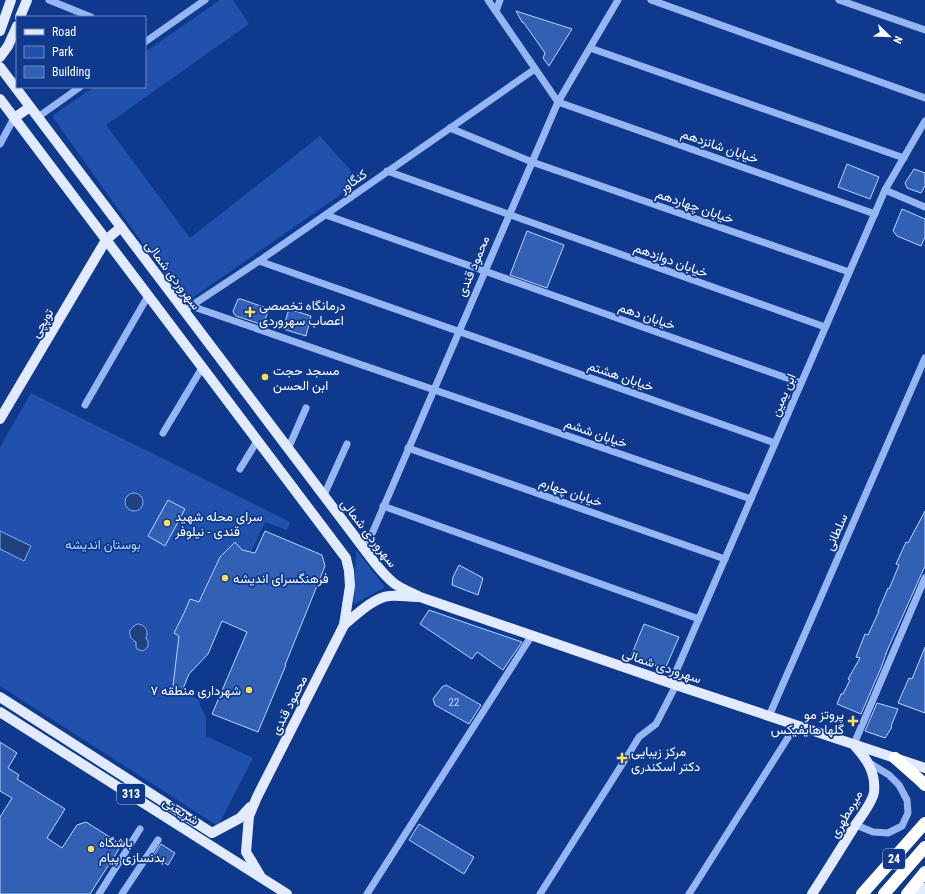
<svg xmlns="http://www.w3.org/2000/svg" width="925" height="894" font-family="'Roboto Condensed',Vazirmatn,sans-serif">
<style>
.green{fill:#2051ad}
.water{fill:#20407f;stroke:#86b0f7}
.building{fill:#3260b5;stroke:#bcd4fe}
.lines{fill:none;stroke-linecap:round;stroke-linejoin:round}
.minor{stroke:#95b6f3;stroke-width:7}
.major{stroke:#e1eaff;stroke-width:10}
.highway{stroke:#fff;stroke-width:12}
.poi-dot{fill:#ffdf57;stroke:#0f398d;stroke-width:1.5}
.labels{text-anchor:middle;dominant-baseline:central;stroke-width:3.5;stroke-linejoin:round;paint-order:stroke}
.number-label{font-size:11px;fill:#ccd7ec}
.shield{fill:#0f398d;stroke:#b7c4dd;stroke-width:1}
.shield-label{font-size:12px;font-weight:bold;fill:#fff}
.street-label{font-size:13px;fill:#fff;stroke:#0f398d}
.poi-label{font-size:13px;fill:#fff;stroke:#0f398d;text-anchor:start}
.park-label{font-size:13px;fill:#bcd4fe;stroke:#0f398d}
</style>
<rect width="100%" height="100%" fill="#0f398d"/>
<g class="green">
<polygon points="220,0 233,0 249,24 106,125 190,238 320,136 360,181 185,303 52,116 94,87 145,87 145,52"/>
<path d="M31,393L290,522L287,530L265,522L251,552L242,550L235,542L220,556L199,602L190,599C179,627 177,657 173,686L199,700L201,708L206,717V736L253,758L218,826L0,686V447Z"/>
<polygon points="356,550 385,587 354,604"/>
</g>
<g class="water">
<circle cx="134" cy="502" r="9"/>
<polygon points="0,531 31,546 24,561 0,549"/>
<path d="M137,624C145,624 149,631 146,638L148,641V647L143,651L137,649L136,647V642C131,639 129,636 130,630L134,626Z"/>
</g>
<g class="building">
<polygon points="516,11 572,29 549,66 543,58 545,53 524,23 522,22"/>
<polygon points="847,164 879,177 870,199 838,187"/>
<polygon points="914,169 925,173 925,186 921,193 907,188 905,183"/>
<polygon points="902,209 925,219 925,237 921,246 897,236 893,231"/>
<polygon points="527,231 564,245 547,288 510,275"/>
<polygon points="238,299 241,299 269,309 263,325 236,316 234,314 233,311"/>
<polygon points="289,309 311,316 306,336 283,329"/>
<polygon points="168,500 185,509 165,546 148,536"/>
<polygon points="925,511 925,566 887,651 881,668 861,714 837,704 841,694 843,694 850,680 848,679 860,658 856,657 865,634 868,635 879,611 878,611 883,600 888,588 889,589 899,565 896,564 906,542 908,543"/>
<polygon points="265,531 322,555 325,566 285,665 286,665 258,732 212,714 247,632 222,621 208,654 189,674 182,691 173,686 179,636 174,633 185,611 190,599 199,602 220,557 235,542 242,550 255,553"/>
<polygon points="459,565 483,578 478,595 452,585 453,577"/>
<polygon points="429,610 469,624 522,642 503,670 477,652 472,659 420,624"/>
<polygon points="644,624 679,637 665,669 631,656"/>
<polygon points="925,647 925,713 898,703 909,678 912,679"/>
<polygon points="446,685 481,705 469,724 435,705 433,699 442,687"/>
<polygon points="877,703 898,709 891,726 892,727 885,738 865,731"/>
<polygon points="0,742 17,753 8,768 19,775 17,779 65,809 47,838 62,848 77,825 86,822 116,841 119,849 90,894 0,894 0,817 12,798 0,791"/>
<polygon points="419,824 474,857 464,874 409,840"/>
<polygon points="161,844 175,853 168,865 153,856"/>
</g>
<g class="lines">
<g class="minor">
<polyline points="49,0 91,17"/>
<polyline points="488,0 558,102"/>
<polyline points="651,0 925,98"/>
<polyline points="839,0 925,30"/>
<polyline points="496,11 500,0"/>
<polyline points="145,42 205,0"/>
<polyline points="590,48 904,158"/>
<polyline points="558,102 875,214"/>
<polyline points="38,117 80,87"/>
<polyline points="450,128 532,162 849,272"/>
<polyline points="0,144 14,118"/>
<polyline points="387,171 825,327"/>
<polyline points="885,190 925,207"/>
<polyline points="326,215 801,383"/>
<polyline points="259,261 775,443"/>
<polyline points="191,306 751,499"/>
<polyline points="188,308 259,261 535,69"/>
<polyline points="85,405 148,296"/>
<polyline points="163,433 202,368"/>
<polyline points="408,448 725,559"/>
<polyline points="288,449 306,408"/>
<polyline points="240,469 257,441"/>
<polyline points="324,495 347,444"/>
<polyline points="383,506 699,619"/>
<polyline points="365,550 558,102 618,0"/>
<polyline points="671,683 885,190 925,121"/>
<polyline points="769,716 925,358"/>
<polyline points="854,744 925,578"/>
<polyline points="856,825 873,832 888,833 902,826 908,813 907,800 899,785 889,775 868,762"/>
<polyline points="99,894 140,829"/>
<polyline points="122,894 158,840"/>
<polyline points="367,894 532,635"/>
<polyline points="540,894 628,755 639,737 656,724 676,685"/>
<polyline points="689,894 796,725"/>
</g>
<g class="major">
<polyline points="20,17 27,0"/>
<polyline points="0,31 11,0"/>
<polyline points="0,57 8,46 17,26"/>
<path d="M0,67L365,550C374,562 383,575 395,584C402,589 412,593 420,597L676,685L925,768"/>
<polyline points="0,99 346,558 349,571 350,586 344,625 257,797 249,816 246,852 261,877"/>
<polyline points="14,118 30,107"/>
<polyline points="0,419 106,240 121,227"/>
<path d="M344,625C356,615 373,598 389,596C398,595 408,597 417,597"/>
<polyline points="0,697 212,833 240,818 250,807"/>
<polyline points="0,712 287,894"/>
<path d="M812,894C827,871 841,848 856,824C861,817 873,801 874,792C876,773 867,759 855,746"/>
<polyline points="920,894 925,888"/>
</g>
<g class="highway">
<polyline points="895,758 920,780 925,785"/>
<polyline points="862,894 925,823"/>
<polyline points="884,894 925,847"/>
<polyline points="907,894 925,872"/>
</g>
</g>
<g class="poi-dot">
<path d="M248 306h4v4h4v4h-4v4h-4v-4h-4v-4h4z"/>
<circle cx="265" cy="377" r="4"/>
<circle cx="167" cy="523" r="4"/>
<circle cx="225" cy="578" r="4"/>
<circle cx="249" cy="690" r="4"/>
<path d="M851 715h4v4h4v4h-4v4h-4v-4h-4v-4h4z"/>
<path d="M620 752h4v4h4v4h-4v4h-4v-4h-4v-4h4z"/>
<circle cx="91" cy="849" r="4"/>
</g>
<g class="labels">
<g class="number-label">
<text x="454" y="702">22</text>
</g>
<g class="shield">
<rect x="117" y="784" width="28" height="20" rx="3"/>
<rect x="883" y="849" width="22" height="20" rx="3"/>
</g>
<g class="shield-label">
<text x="131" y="794">313</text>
<text x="894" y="859">24</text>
</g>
<g class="street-label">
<text transform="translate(720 146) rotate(19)">خیابان شانزدهم</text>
<text transform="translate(353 181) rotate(-35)">کنگاور</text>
<text transform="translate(695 206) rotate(19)">خیابان چهاردهم</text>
<text transform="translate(671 260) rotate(20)">خیابان دوازدهم</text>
<text transform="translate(473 266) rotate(-67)">محمود قندی</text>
<text transform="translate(173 275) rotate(53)">سهروردی شمالی</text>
<text transform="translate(647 316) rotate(19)">خیابان دهم</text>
<text transform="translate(42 323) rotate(-59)">توپچی</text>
<text transform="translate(621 376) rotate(19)">خیابان هشتم</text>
<text transform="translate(783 395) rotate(-67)">ابن یمین</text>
<text transform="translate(596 433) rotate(19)">خیابان ششم</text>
<text transform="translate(571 492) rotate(19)">خیابان چهارم</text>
<text transform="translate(836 532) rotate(-66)">سلطانی</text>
<text transform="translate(369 533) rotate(52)">سهروردی شمالی</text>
<text transform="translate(662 666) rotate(19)">سهروردی شمالی</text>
<text transform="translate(289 705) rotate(-63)">محمود قندی</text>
<text transform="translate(181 811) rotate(32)">شریعتی</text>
<text transform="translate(846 814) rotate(-60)">میرمطهری</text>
</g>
<g class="poi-label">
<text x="259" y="305">درمانگاه تخصصی<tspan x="259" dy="15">اعصاب سهروردی</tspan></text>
<text x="273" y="370">مسجد حجت<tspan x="273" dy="15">ابن الحسن</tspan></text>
<text x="175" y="516">سرای محله شهید<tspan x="175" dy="15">قندی - نیلوفر</tspan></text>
<text x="233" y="578">فرهنگسرای اندیشه</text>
<text x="241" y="690" text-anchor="end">شهرداری منطقه ۷</text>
<text x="844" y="714" text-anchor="end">پروتز مو<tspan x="844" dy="15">گلها هایفیکس</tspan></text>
<text x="631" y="751">مرکز زیبایی<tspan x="631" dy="15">دکتر اسکندری</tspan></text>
<text x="99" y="842">باشگاه<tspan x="99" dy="15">بدنسازی پیام</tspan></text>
</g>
<g class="park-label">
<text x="103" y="544">بوستان اندیشه</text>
</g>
</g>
<rect x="16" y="16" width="130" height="72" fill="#0f398d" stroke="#6f88bb"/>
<rect x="24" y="29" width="20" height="6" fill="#e1eaff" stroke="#6f88bb"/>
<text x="52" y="36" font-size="12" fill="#ffffff">Road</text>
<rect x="24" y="46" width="20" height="12" fill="#2051ad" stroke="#6f88bb"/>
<text x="52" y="56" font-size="12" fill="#ffffff">Park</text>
<rect x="24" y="66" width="20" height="12" fill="#3260b5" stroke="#6f88bb"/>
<text x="52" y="76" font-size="12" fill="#ffffff">Building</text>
<g transform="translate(889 36) rotate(113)" stroke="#0f398d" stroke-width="3" paint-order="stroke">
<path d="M0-3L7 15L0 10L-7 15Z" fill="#ffffff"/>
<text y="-6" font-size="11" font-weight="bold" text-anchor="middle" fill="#ffffff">N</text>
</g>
</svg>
